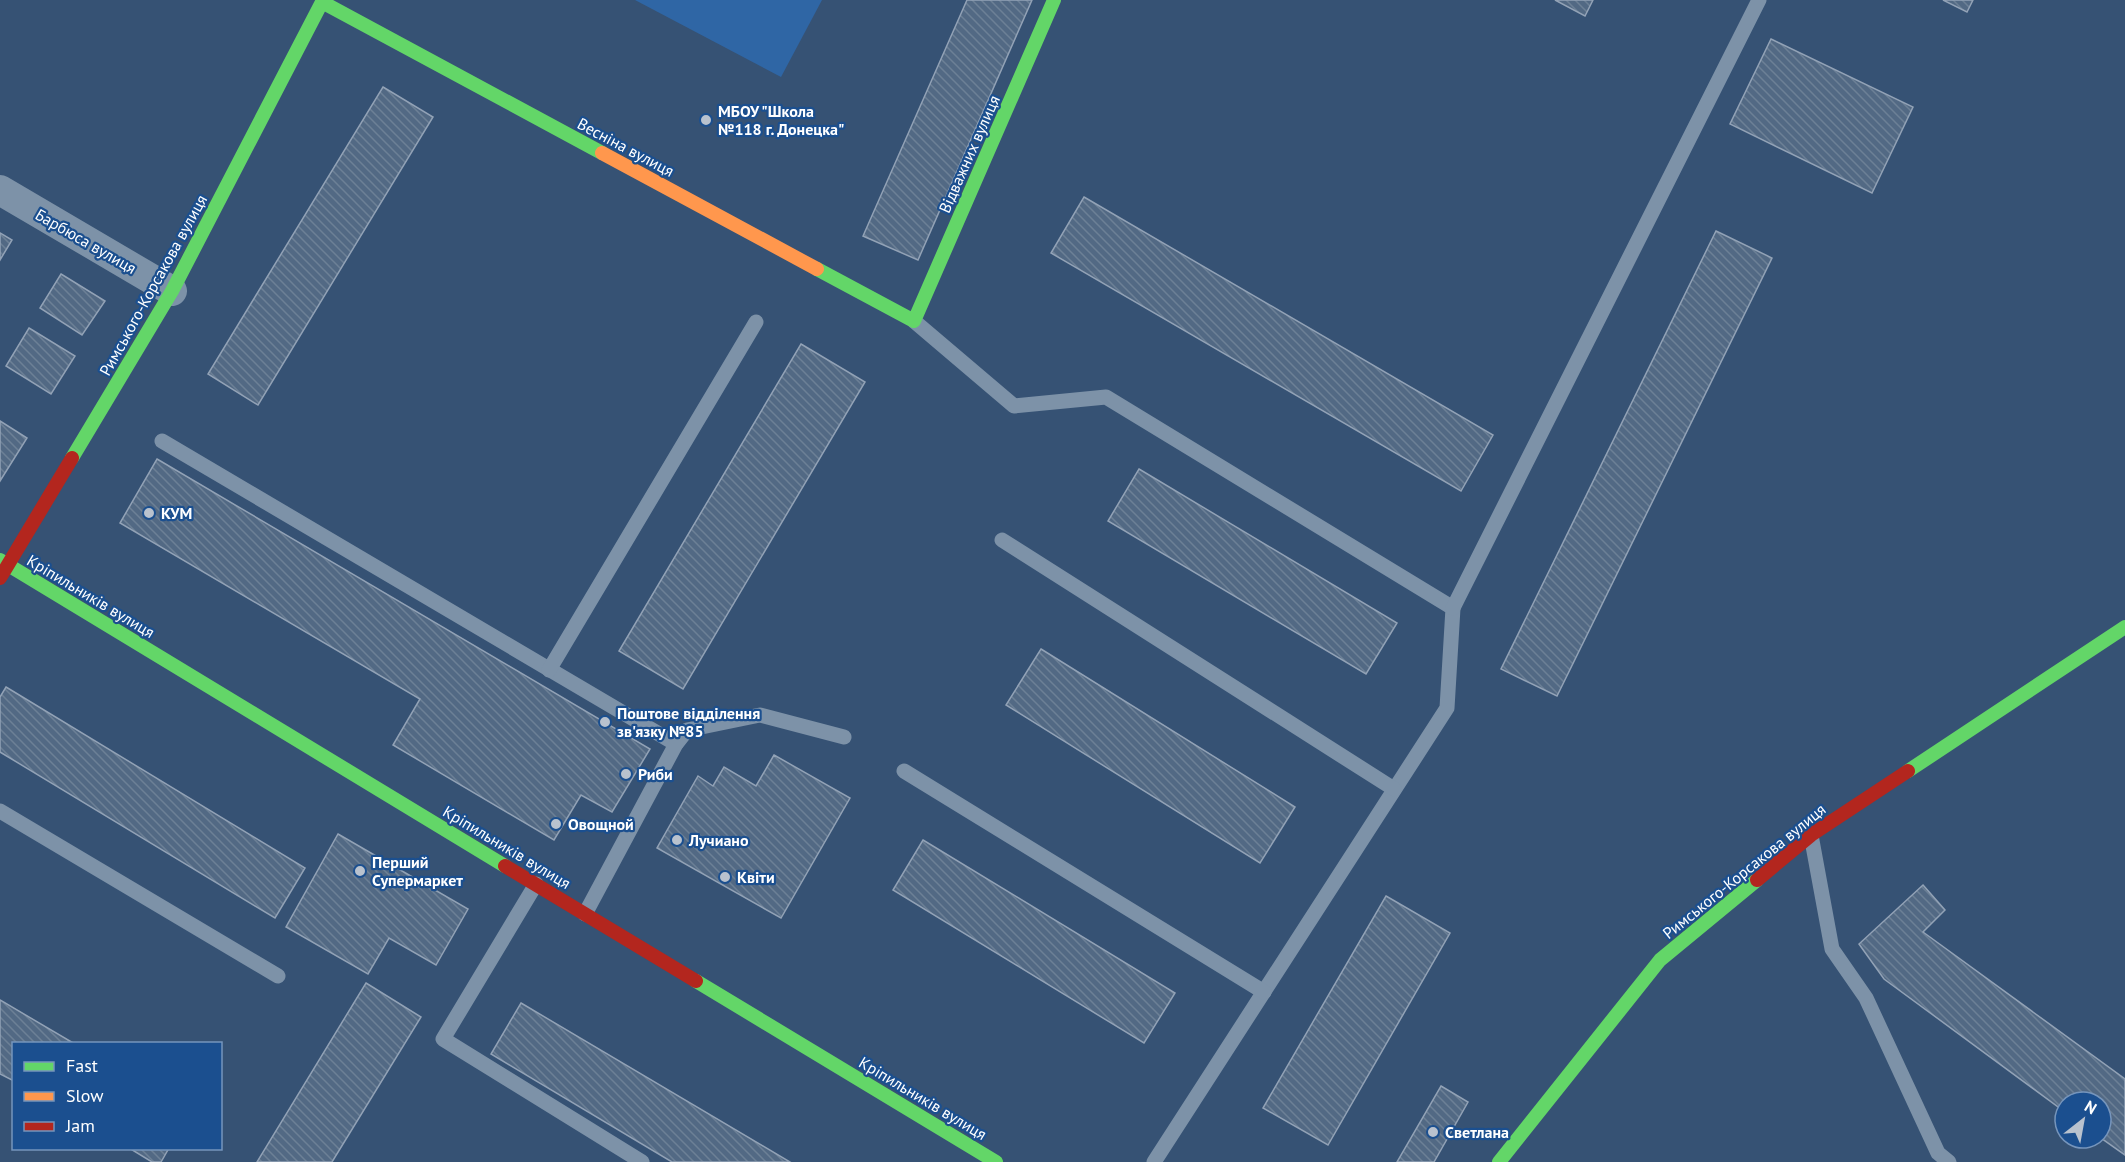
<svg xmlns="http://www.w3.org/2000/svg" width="2125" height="1162" font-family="'PT Sans',sans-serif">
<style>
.green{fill:#2f66a5}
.building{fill:url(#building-back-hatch);stroke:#92a2b6;stroke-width:1.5}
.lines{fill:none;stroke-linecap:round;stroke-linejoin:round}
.lane{stroke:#7d92a8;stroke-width:15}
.street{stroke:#7d92a8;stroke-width:30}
.fast{stroke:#63d668;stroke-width:14}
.slow{stroke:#ff974d;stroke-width:14}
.jam{stroke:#b3261e;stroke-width:14}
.poi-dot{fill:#b9c2ce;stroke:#1b4f8f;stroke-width:2}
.labels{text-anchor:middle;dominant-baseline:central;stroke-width:4.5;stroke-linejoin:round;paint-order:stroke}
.poi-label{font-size:16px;font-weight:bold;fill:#fff;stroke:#1b4f8f;text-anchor:start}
.street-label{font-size:16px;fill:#fff;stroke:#1b4f8f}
</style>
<defs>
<pattern id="building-back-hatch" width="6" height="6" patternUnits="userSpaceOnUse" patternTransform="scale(1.5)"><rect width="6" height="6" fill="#526984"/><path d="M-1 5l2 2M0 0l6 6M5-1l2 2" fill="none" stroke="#6c8096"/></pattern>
</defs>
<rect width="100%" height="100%" fill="#365274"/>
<polygon class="green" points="635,0 822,0 781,77"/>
<g class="building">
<polygon points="967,0 1032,0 918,260 863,236"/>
<polygon points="1555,0 1593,0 1585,16"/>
<polygon points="1943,0 1973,0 1967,12"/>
<polygon points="1771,39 1913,107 1872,193 1730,124"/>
<polygon points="383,87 433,117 258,405 208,374"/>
<polygon points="1084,197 1493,435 1461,491 1051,253"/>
<polygon points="1716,231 1772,258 1557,696 1501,669"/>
<polygon points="0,233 12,240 0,260"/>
<polygon points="61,274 105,301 82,335 40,308"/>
<polygon points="29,328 75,356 51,394 6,366"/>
<polygon points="801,344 865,382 683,689 619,651"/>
<polygon points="0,421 27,438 0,481"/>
<polygon points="157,459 650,749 612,812 581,795 554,840 393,745 420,699 120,523"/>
<polygon points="1139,469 1397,623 1366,674 1108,521"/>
<polygon points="1041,649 1295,807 1260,863 1006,705"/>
<polygon points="6,687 305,868 275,918 0,752 0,697"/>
<polygon points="774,755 850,798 781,918 657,848 698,776 713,786 724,767 756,786"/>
<polygon points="338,834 468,909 436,965 389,938 368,974 286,927"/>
<polygon points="923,840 1175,993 1144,1043 893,890"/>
<polygon points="1923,885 1945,910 1923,932 2125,1079 2125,1155 2101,1138 2101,1102 2065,1102 2065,1112 1884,979 1859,944"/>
<polygon points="1386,896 1450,933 1328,1145 1263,1108"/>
<polygon points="366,983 421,1017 332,1162 257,1162"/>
<polygon points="0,1000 75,1044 14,1044 14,1081 0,1074"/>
<polygon points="521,1003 790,1162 672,1162 491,1054"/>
<polygon points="1441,1086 1468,1102 1434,1162 1397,1162"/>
<polygon points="129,1148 169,1148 161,1162 152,1162"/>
</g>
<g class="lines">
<g class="lane">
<polyline points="914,321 1014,406 1106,397 1453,608 1447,708 1154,1162"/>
<polyline points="162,441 676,744"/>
<polyline points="1002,540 1394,789"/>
<polyline points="1453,608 1759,0"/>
<polyline points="549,670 756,322"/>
<polyline points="904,771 1264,992"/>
<polyline points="0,811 278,976"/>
<polyline points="1811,835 1832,949 1866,998 1938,1153 1949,1162"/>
<polyline points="536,884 443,1039 642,1162"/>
<polyline points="585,914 676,744 687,730 760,715 844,737"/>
</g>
<polyline class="street" points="0,190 172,291"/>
<g class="fast">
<polyline points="817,269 914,321 1054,0"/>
<polyline points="72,458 172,291 322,2 602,153"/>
<polyline points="0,560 505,866"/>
<polyline points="1908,771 2125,627"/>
<polyline points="696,981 996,1162"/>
<polyline points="1499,1162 1660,960 1757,880"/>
</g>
<polyline class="slow" points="602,153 817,269"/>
<g class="jam">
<polyline points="0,578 72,458"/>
<polyline points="505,866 696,981"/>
<polyline points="1757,880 1811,835 1908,771"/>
</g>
</g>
<g class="poi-dot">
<circle cx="706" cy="120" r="6"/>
<circle cx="149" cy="513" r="6"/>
<circle cx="605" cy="722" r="6"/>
<circle cx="626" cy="774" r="6"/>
<circle cx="556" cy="824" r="6"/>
<circle cx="677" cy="840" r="6"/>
<circle cx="360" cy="871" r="6"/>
<circle cx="725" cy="877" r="6"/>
<circle cx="1433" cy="1132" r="6"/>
</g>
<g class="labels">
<g class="poi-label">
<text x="718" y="111">МБОУ "Школа<tspan x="718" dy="18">№118 г. Донецка"</tspan></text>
<text x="161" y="513">КУМ</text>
<text x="617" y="713">Поштове відділення<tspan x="617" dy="18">зв'язку №85</tspan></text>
<text x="638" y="774">Риби</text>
<text x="568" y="824">Овощной</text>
<text x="689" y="840">Лучиано</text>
<text x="372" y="862">Перший<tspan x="372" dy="18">Супермаркет</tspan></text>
<text x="737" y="877">Квіти</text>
<text x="1445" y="1132">Светлана</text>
</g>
<g class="street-label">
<text transform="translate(626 147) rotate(28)">Весніна вулиця</text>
<text transform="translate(969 154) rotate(-66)">Відважних вулиця</text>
<text transform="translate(86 241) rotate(30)">Барбюса вулиця</text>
<text transform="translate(153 285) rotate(-61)">Римського-Корсакова вулиця</text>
<text transform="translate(91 596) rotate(31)">Кріпильників вулиця</text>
<text transform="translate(507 847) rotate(31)">Кріпильників вулиця</text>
<text transform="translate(1744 871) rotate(-39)">Римського-Корсакова вулиця</text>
<text transform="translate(923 1098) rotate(31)">Кріпильників вулиця</text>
</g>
</g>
<rect x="12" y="1042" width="210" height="108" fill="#1b4f8f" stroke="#7695bc" stroke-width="1.5"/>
<rect x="24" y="1062" width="30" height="9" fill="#63d668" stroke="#7695bc" stroke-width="1.5"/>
<text x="66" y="1072" font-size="18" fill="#ffffff">Fast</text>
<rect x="24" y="1092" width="30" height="9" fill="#ff974d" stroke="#7695bc" stroke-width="1.5"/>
<text x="66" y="1102" font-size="18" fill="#ffffff">Slow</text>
<rect x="24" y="1122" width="30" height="9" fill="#b3261e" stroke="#7695bc" stroke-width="1.5"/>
<text x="66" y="1132" font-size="18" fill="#ffffff">Jam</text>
<g transform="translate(2083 1120) rotate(31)"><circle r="28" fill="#1b4f8f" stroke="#7695bc" stroke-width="1.5"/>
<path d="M0-4.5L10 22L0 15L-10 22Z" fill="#b9c2ce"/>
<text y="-9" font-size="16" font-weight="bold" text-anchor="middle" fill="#ffffff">N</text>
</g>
</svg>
